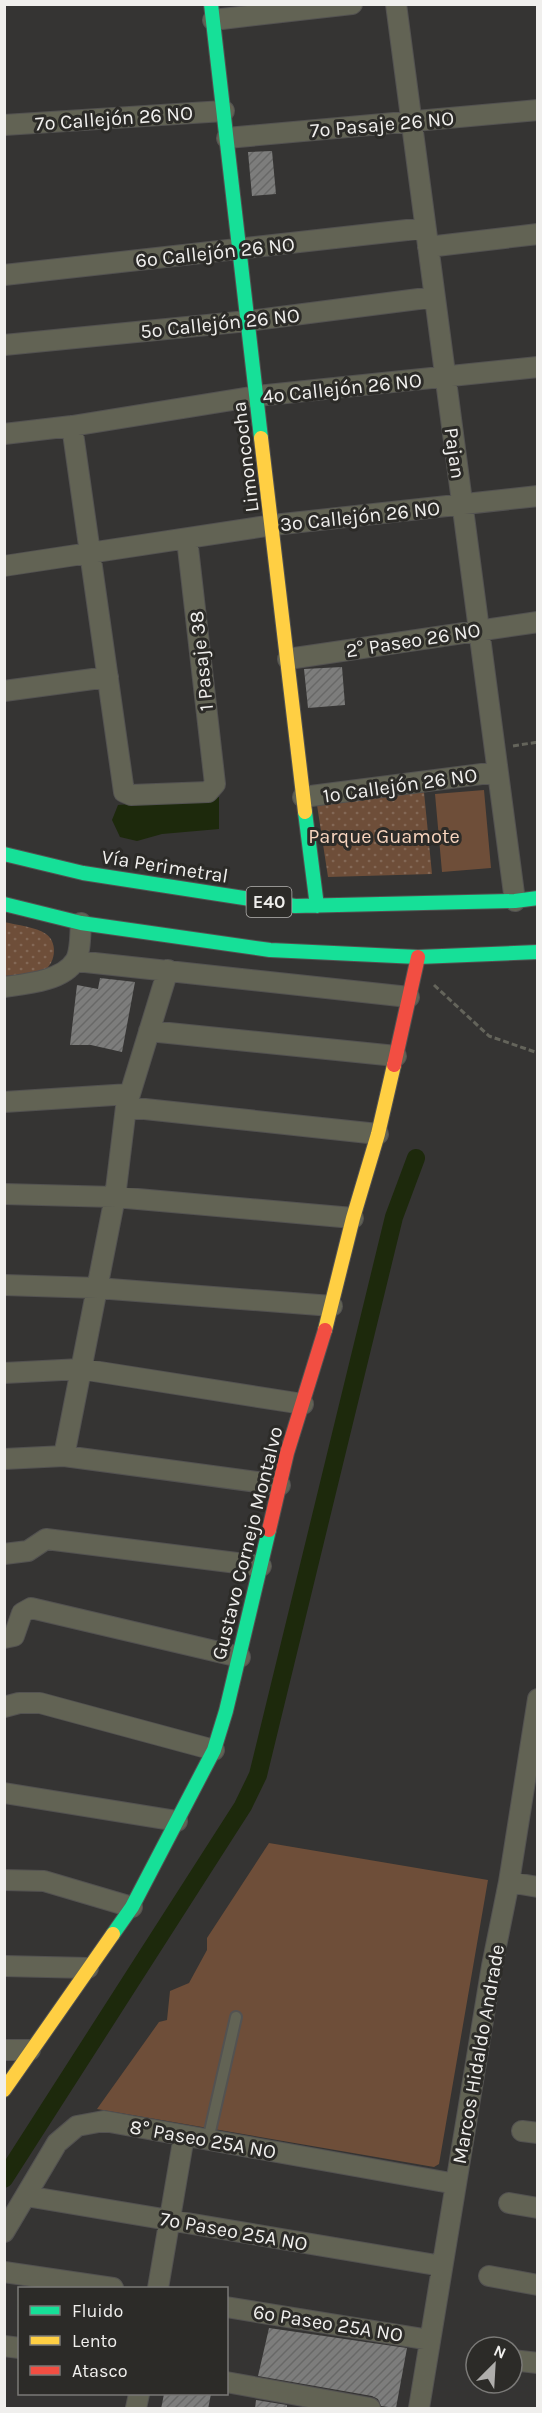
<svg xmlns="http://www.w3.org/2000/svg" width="542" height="2413" font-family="Karla,sans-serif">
	<defs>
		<pattern id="grass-dots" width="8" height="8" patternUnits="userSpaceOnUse" patternTransform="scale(1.5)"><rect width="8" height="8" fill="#6e4e39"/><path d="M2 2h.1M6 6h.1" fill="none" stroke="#836856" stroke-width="1.8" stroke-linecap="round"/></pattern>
		<pattern id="building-hatch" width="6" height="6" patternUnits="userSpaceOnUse" patternTransform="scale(1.5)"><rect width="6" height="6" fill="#7d7d7c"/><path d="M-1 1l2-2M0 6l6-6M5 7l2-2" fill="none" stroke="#686867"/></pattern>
	</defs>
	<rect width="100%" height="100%" fill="#353433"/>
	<!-- grass -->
	<path fill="url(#grass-dots)" d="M424,792L432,874L328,877L317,805Z
		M4,922C17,925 36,927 46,934C58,942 56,964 43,971C36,975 14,975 5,976Z"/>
	<!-- pitch -->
	<path fill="#6e4e39" d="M484,790L491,868L442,872L435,794Z
		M269,1843L488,1880L439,2164L434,2167L97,2109L159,2022L167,2020L170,1991L189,1983L207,1950V1938Z"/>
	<!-- water -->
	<path fill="#1d290c" d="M219,797V829L162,834L137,841L120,837L112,820L118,805Z"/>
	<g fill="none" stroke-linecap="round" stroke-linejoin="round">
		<!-- canal -->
		<path stroke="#1d290c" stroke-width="18" d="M4,2179L243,1806L258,1775L394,1217L416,1158"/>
	</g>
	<!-- building -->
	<path fill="url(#building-hatch)" d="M272,151L276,194L252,196L248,152Z
		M342,667L345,705L308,708L304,669Z
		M100,978L135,982L122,1052L91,1045H70L77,985L98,989Z
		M269,2328L407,2348L396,2408L381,2406L378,2399L372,2396L258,2376Z
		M164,2394H211L208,2409H161Z
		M256,2400L287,2405V2409H255Z"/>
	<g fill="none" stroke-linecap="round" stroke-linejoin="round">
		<!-- lane casing -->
		<g stroke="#535251" stroke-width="14">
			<path id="lane" d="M208,2140L236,2017"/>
		</g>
		<!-- street casing -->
		<g stroke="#535251" stroke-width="22">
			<path id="street" d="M396,4L515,901
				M213,20L352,4
				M4,125L224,111
				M227,138L538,110
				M428,247L538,234
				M4,275L425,228
				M4,345L248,321L434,297
				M72,426L124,792L131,795L208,792L215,784L187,539
				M4,434L72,426L257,396L538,367
				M4,566L273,525L538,496
				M288,659L538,622
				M4,691L108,677
				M303,797L497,772
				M76,961L409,997
				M4,987C25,984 63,981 75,961C81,952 80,933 81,923
				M149,1031L396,1056
				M4,1102L130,1094
				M126,1107L378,1134
				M4,1194L115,1197L353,1218
				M4,1285L97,1288L332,1306
				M4,1373L81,1369L303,1404
				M64,1456L115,1197L126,1107L168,970
				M4,1459L64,1456L280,1485
				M4,1554L28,1551L46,1539L261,1566
				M4,1638L14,1636L22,1613L31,1608L240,1657
				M4,1707L19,1703H40L214,1750
				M4,1793L177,1821
				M4,1880L44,1881L132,1907
				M509,1882L538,1887
				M4,1966L88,1968
				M4,2050H30
				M522,2131L538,2133
				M26,2196L442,2266
				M509,2203L538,2208
				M4,2232L57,2143L77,2126L104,2121L456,2184
				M4,2272L113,2288
				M489,2276L538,2285
				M158,2288L184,2136
				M226,2307L430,2340
				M4,2346L20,2348
				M512,2360L538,2363
				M226,2382L370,2408
				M136,2408L139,2394
				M419,2408L492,1966L509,1882L538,1699"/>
		</g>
		<!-- fast casing -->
		<g stroke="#535251" stroke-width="16">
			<path id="fast" d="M211,4L261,438
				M305,812L317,906
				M4,854L83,873L295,906L515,901L538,898
				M4,904L81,923L270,950L418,957L538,952
				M113,1934L132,1907L214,1750L226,1711L269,1530"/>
		</g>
		<!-- slow casing -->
		<g stroke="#535251" stroke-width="16">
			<path id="slow" d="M261,438L305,812
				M325,1330L353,1218L378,1134L394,1065
				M4,2090L113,1934"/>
		</g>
		<!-- jam casing -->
		<g stroke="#535251" stroke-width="16">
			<path id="jam" d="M394,1065L418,957
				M269,1530L287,1453L325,1330"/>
		</g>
		<!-- path -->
		<path stroke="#64645b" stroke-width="3" stroke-dasharray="6 3" stroke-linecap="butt" d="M513,746L538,742
			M434,985L489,1036L538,1053"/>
		<!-- lane -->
		<use href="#lane" stroke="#626354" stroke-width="10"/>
		<!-- street -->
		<use href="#street" stroke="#626354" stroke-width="20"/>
		<!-- fast -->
		<use href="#fast" stroke="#16e098" stroke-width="14"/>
		<!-- slow -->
		<use href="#slow" stroke="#ffcf43" stroke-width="14"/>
		<!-- jam -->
		<use href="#jam" stroke="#f24e42" stroke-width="14"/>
	</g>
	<g text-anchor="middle" stroke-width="6" stroke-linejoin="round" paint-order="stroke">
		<!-- shield labels -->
		<rect fill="#2c2b28" stroke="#b5b4b2" stroke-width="1.5" x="246.5" y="887" width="45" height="30" rx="4.5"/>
		<g font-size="18" font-weight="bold" fill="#f0efed">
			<text x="269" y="908">E40</text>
		</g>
		<!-- street labels -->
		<g font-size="20" fill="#f0efed" stroke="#2c2b28">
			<text transform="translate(114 118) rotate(-4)" y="7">7º Callejón 26 NO</text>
			<text transform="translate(382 124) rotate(-5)" y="7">7º Pasaje 26 NO</text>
			<text transform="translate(215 252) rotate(-6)" y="7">6º Callejón 26 NO</text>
			<text transform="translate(220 323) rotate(-6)" y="7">5º Callejón 26 NO</text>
			<text transform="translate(342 388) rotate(-6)" y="7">4º Callejón 26 NO</text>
			<text transform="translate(455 453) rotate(82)" y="7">Pajan</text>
			<text transform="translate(245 457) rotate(-97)" y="7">Limoncocha</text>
			<text transform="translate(360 516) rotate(-6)" y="7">3º Callejón 26 NO</text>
			<text transform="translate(413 640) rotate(-9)" y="7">2° Paseo 26 NO</text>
			<text transform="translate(201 661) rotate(-96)" y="7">1 Pasaje 38</text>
			<text transform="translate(400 785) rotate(-8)" y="7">1º Callejón 26 NO</text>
			<text transform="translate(165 866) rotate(9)" y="7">Vía Perimetral</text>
			<text transform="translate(247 1543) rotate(-76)" y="7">Gustavo Cornejo Montalvo</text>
			<text transform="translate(478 2054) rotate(-80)" y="7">Marcos Hidaldo Andrade</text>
			<text transform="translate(203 2139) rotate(10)" y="7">8° Paseo 25A NO</text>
			<text transform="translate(234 2231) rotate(10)" y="7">7º Paseo 25A NO</text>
			<text transform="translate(328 2323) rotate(9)" y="7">6º Paseo 25A NO</text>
		</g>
		<!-- park labels -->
		<g font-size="20" fill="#f8d5bf" stroke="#2c2b28">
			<text x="384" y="843">Parque Guamote</text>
		</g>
	</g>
	<!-- border -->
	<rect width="542" height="2413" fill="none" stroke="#f0efed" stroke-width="12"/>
	<!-- legend -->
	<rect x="18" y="2287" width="210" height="108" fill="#2c2b28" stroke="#7a7977" stroke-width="1.5"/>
	<rect x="30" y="2306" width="30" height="9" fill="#16e098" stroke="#7a7977" stroke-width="1.5"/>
	<text x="72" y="2317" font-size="18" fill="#f0efed">Fluido</text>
	<rect x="30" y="2336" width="30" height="9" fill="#ffcf43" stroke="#7a7977" stroke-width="1.5"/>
	<text x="72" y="2347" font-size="18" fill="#f0efed">Lento</text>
	<rect x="30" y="2366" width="30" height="9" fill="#f24e42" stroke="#7a7977" stroke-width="1.5"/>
	<text x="72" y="2377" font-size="18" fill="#f0efed">Atasco</text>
	<!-- north arrow -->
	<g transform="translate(494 2365) rotate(24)"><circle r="28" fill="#2c2b28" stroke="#7a7977" stroke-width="1.5"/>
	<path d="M0-4.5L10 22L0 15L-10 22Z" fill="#afaeac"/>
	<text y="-9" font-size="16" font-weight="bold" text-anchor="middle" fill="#f0efed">N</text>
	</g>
</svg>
